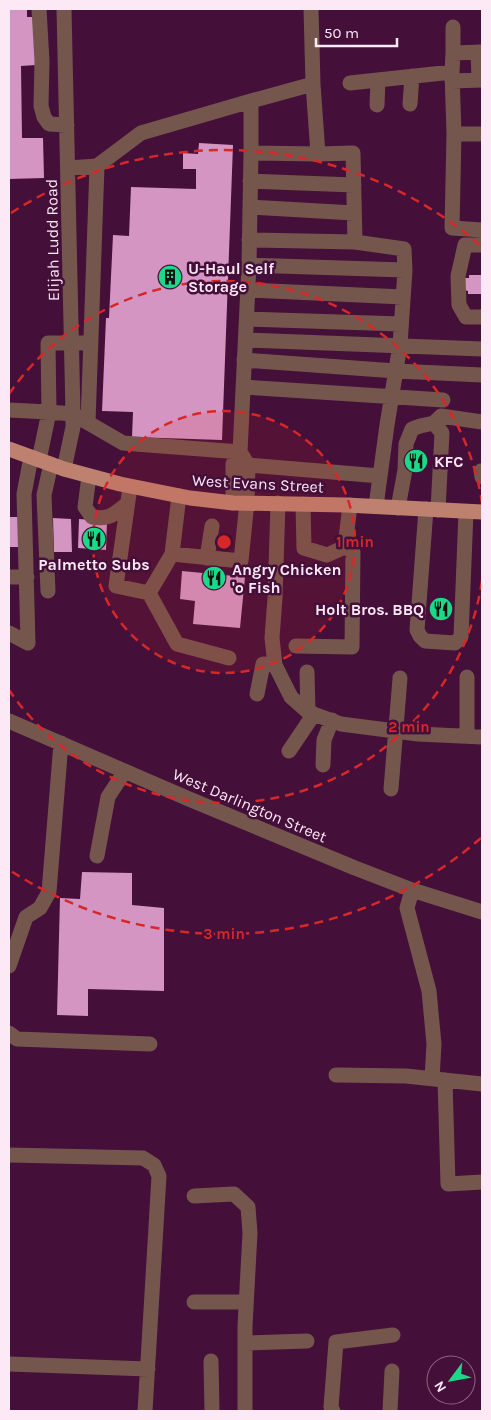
<svg xmlns="http://www.w3.org/2000/svg" width="491" height="1420" font-family="Karla,sans-serif">
	<rect width="100%" height="100%" fill="#440f39"/>
	<!-- building -->
	<path fill="#d495c2" d="M9,9H27V17H36V65L21,66L22,138H43L44,178L9,179Z
		M199,143L233,145L222,440L132,437L133,412L102,411L106,318H109L113,235L129,236L131,187L196,189V169H183V153L198,154Z
		M469,275H482V294H468V291L464,290V278H469Z
		M9,517H23L24,547H9Z
		M53,518L71,519L72,552H54Z
		M79,519L107,521L106,550L78,548Z
		M182,571L245,577L240,628L193,624L195,601L180,599Z
		M82,872L132,873V905L164,908V991L88,989V1016L57,1015L60,898L80,899Z"/>
	<g fill="none" stroke-linecap="round" stroke-linejoin="round">
		<!-- minor -->
		<path stroke="#74564d" stroke-width="15" d="M39,9L42,61L41,106L44,117L49,124L67,125
			M64,9L73,414V427L64,469
			M453,27V53L452,72L454,134
			M478,52L479,80
			M453,53L482,52
			M452,81L482,80
			M350,83L452,72
			M313,84L318,154L353,153L355,242L404,249L405,270L400,345L387,425L376,506
			M410,104L412,76
			M377,105L378,80
			M482,134H454L452,228L482,230
			M251,153L318,154
			M68,168L97,166
			M250,181L354,185
			M250,207L354,213
			M249,240L355,242
			M482,245H465L458,276L459,305L466,317H482
			M249,265L405,270
			M248,290L403,297
			M247,319L401,324
			M246,340L482,349
			M91,343H48L49,412L73,414L123,443L240,452L249,265L251,153V101L313,84L311,9
			M244,360L396,371L482,375
			M243,387L443,400
			M9,410L49,412L39,460
			M88,423L97,166L141,133L251,101
			M434,423L442,433L438,510
			M248,465L380,476
			M481,471L482,477
			M89,476L85,507L92,517C110,520 114,514 127,504
			M130,487L116,586L149,593L172,554L179,496
			M278,503L275,598L272,638L275,665L291,697L308,712L341,724L418,734L482,737
			M303,504L304,548L327,555L345,547L350,505
			M398,508L405,470L406,444L412,429L420,426L434,423L441,416L482,422
			M426,509L417,630L420,636L425,641L455,643L461,637L466,512
			M172,554L241,561L247,502L248,465L240,452L233,464V503
			M207,558L212,526
			M9,577H27
			M48,591L44,495L51,464
			M149,593L177,644L229,658
			M9,633L28,643L24,494L31,457
			M296,646L352,647L353,552L345,547
			M307,672L308,712
			M257,694L263,664L275,665
			M9,721L189,799L355,868L412,890L482,912
			M467,736V677
			M289,751L314,714
			M323,765L324,740L332,720
			M391,789L400,678
			M97,856L108,797L125,771
			M412,890L407,908L429,991L434,1044L432,1079
			M9,966L26,917L40,908L49,892L61,743
			M9,1033L17,1039L150,1044
			M336,1075L406,1076L482,1084
			M445,1080L448,1184L482,1182
			M9,1155L143,1158L154,1165L159,1176L145,1411
			M194,1196L234,1194L248,1207L250,1233L245,1326V1411
			M194,1302H246
			M245,1343L307,1341
			M211,1361L212,1411
			M9,1364L148,1369
			M333,1411L331,1407L336,1342L393,1335
			M390,1411L392,1371"/>
		<!-- major -->
		<path stroke="#bf816f" stroke-width="15" d="M9,449L64,469L120,484L190,498L233,503L346,505L482,512"/>
	</g>
	<!-- distance rings -->
	<circle cx="224" cy="542" r="131" fill="#d62828" fill-opacity=".12"/>
	<g fill="none" stroke="#d62828" stroke-width="2.5" stroke-dasharray="9 6">
		<circle cx="224" cy="542" r="131"/>
		<path d="M482 581A261 261 0 0 1 9 690M9 394A261 261 0 0 1 482 503"/>
		<path d="M481 838A392 392 0 0 1 11 871M11 213A392 392 0 0 1 481 246"/>
	</g>
	<!-- icons -->
	<defs>
		<g id="building-disc" transform="scale(1.25)"><circle r="9.5" fill="#1bd988" stroke="#440f39"/><path d="M-4-6H4V6H1V3H-1V6H-4ZM-2.5-4.3h1.7v1.8h-1.7ZM.8-4.3h1.7v1.8H.8ZM-2.5-1h1.7V.8h-1.7ZM.8-1h1.7V.8H.8Z" fill="#111"/></g>
		<g id="restaurant-disc" transform="scale(1.25)"><circle r="9.5" fill="#1bd988" stroke="#440f39"/><path d="M-5-6h1v4h1v-4h1v4h1v-4h1v5L-1.5 .5V6h-2V.5L-5-1ZM5-6V6H3V1.5H1.5Q1.5-4 5-6Z" fill="#111"/></g>
	</defs>
	<g fill-rule="evenodd">
		<use href="#building-disc" x="170" y="277"/>
		<use href="#restaurant-disc" x="416" y="461"/>
		<use href="#restaurant-disc" x="94" y="539"/>
		<use href="#restaurant-disc" x="214" y="578"/>
		<use href="#restaurant-disc" x="441" y="609"/>
	</g>
	<g text-anchor="middle" stroke-width="5" stroke-linejoin="round" paint-order="stroke">
		<!-- street labels -->
		<g font-size="16" fill="#fde8f6" stroke="#440f39">
			<text transform="translate(52 240) rotate(-91)" y="6">Elijah Ludd Road</text>
			<text transform="translate(258 483) rotate(3)" y="6">West Evans Street</text>
			<text transform="translate(250 805) rotate(23)" y="6">West Darlington Street</text>
		</g>
		<!-- poi labels -->
		<g font-size="16" font-weight="bold" fill="#fde8f6" stroke="#440f39" text-anchor="start">
			<text x="188" y="274">U-Haul Self<tspan x="188" dy="18">Storage</tspan></text>
			<text x="434" y="467">KFC</text>
			<text x="94" y="570" text-anchor="middle">Palmetto Subs</text>
			<text x="232" y="575">Angry Chicken<tspan x="232" dy="18">'o Fish</tspan></text>
			<text x="424" y="615" text-anchor="end">Holt Bros. BBQ</text>
		</g>
	</g>
	<circle cx="224" cy="542" r="8" fill="#d62828" stroke="#440f39" stroke-width="2.5"/>
	<g font-size="15" text-anchor="middle" font-weight="bold" fill="#d62828" stroke="#440f39" stroke-width="5" stroke-linejoin="round" paint-order="stroke">
		<text x="355" y="547">1 min</text>
		<text x="409" y="732">2 min</text>
		<text x="224" y="939">3 min</text>
	</g>
	<!-- border -->
	<rect width="491" height="1420" fill="none" stroke="#fde8f6" stroke-width="20"/>
	<!-- north arrow -->
	<g transform="translate(451 1380) rotate(238)"><circle r="24" fill="#440f39" stroke="#8e6685"/>
	<path d="M0-4L9 19L0 12L-9 19Z" fill="#1bd988"/>
	<text y="-8" font-size="14" font-weight="bold" text-anchor="middle" fill="#fde8f6">N</text>
	</g>
	<!-- scale -->
	<path d="M316 38v8h81v-8" fill="none" stroke="#fde8f6" stroke-width="2.5"/>
	<text x="324" y="38" font-size="15" fill="#fde8f6" stroke="#440f39" stroke-width="4" paint-order="stroke">50 m</text>
</svg>
